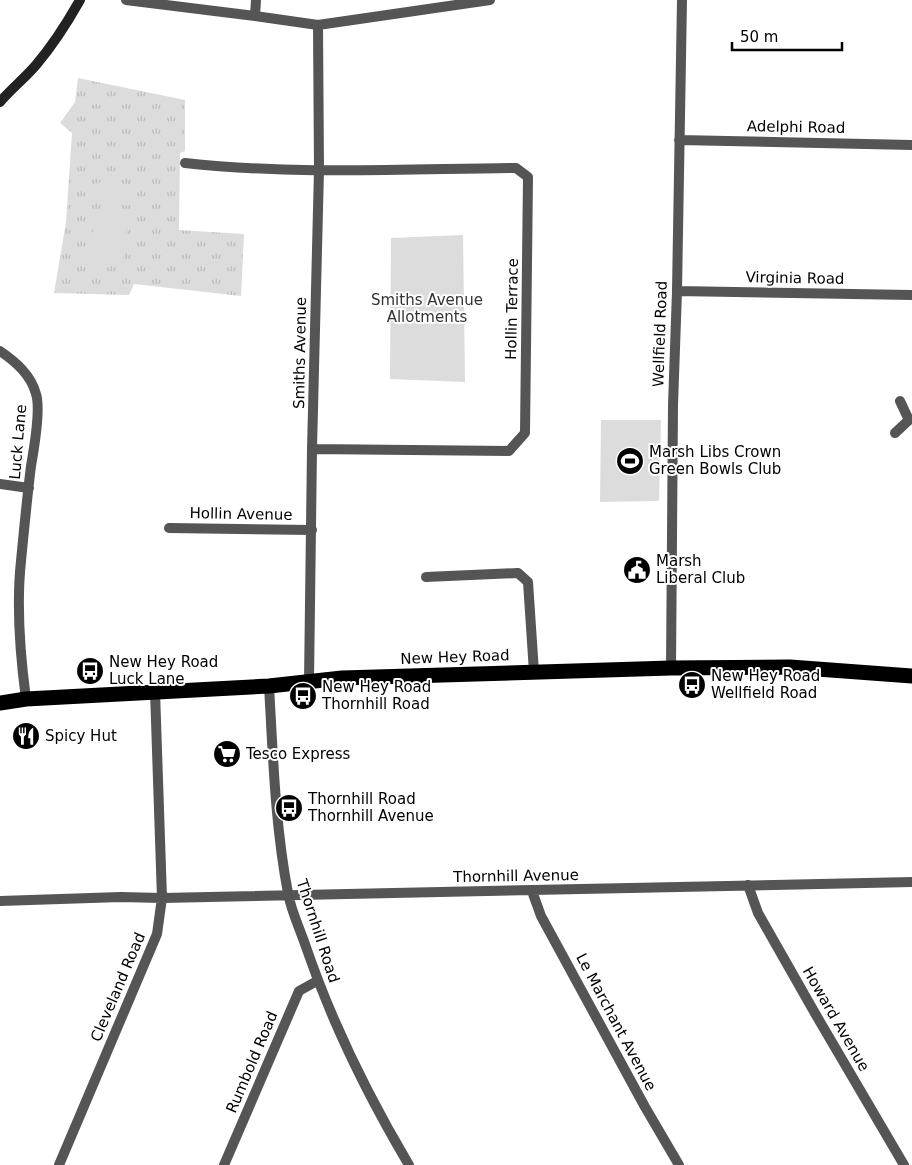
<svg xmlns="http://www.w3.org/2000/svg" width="912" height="1165" font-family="'DejaVu Sans',sans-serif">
	<defs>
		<pattern id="grass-tufts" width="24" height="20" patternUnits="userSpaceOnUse" patternTransform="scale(1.25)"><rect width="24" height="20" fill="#dcdcdc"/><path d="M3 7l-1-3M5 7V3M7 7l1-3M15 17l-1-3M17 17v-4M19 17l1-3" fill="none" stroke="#bbb"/></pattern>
	</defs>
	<rect width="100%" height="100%" fill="#fff"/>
	<!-- grass -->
	<path fill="url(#grass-tufts)" d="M78,78L185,100V151L180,153L179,230L244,234L241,296L134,284L129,295L54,293L66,222L72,133L60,123L75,102Z"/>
	<!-- green -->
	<path fill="#dcdcdc" d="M100,182L131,185L129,206L99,202L94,184Z
		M95,214L128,218L123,263L90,259Z
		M463,235L465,382L390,379L391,238Z
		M601,420H661L659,501L600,502Z"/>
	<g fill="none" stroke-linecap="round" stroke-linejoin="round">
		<!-- street -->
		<path stroke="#555" stroke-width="10" d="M126,0L255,16L318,25L490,0
			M255,16L256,0
			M679,140L912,145
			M185,163C294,175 406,169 516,168L528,177L525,433L509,451L312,449
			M677,291L912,295
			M0,351C16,362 31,375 36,394C41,409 34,449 31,466C27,498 24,530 21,561C16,607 20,654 26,699
			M895,433L909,420L900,401
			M0,484L29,488
			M169,528L312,530
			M426,577L518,573L528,582L534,672
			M671,668L673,405L677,291L682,0
			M309,681L312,449L319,170L318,25
			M269,686C273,755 275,825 288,893C291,911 300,929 306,947C332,1023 368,1096 409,1165
			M748,885L758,913L816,1015L904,1165
			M532,891L541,916L645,1107L679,1165
			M0,901L121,897L162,898L912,882
			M59,1165L157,934L162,898L155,691
			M224,1165L299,991L317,981"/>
		<!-- secondary -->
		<path stroke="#222" stroke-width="10" d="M0,102C11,89 25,78 36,65C53,45 67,23 80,0"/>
		<!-- highway -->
		<path stroke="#000" stroke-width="15" d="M0,703L26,699L269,686L342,678L671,668L790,667L912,676"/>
	</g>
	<!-- icons -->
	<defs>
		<g id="stadium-disc" transform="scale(1.4375)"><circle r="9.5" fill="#000" stroke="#fff"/><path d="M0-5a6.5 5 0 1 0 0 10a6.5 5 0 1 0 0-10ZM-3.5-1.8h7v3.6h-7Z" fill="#fff"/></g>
		<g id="civic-disc" transform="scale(1.4375)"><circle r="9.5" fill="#000" stroke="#fff"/><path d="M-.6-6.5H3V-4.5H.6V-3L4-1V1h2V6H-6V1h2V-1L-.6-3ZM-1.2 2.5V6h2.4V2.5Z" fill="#fff"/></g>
		<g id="bus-disc" transform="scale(1.4375)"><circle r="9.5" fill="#000" stroke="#fff"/><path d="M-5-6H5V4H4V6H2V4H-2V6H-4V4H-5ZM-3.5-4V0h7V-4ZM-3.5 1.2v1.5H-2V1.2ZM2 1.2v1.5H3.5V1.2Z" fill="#fff"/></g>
		<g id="restaurant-disc" transform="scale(1.4375)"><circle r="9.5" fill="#000" stroke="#fff"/><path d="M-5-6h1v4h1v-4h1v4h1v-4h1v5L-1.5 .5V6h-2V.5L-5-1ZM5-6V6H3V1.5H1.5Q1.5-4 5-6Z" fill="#fff"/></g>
		<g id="supermarket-disc" transform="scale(1.4375)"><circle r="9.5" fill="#000" stroke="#fff"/><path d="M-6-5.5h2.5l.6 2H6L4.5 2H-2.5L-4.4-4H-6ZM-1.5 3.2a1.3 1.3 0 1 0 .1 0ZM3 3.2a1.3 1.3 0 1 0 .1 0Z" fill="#fff"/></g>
	</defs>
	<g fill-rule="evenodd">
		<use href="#stadium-disc" x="630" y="461"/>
		<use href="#civic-disc" x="637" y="570"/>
		<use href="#bus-disc" x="90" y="671"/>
		<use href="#bus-disc" x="692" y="685"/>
		<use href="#bus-disc" x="303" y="696"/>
		<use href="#restaurant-disc" x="26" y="736"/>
		<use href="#supermarket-disc" x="227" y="754"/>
		<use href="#bus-disc" x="289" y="808"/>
	</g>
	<g text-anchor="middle" stroke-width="4" stroke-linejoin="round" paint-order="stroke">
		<!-- street labels -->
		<g font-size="15" fill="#000" stroke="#fff">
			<text transform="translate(796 127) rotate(1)" y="5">Adelphi Road</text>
			<text transform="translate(795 278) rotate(1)" y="5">Virginia Road</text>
			<text transform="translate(512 309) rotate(-89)" y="5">Hollin Terrace</text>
			<text transform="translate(660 334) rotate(-88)" y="5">Wellfield Road</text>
			<text transform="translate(300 353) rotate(-89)" y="5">Smiths Avenue</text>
			<text transform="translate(18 442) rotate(-85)" y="5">Luck Lane</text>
			<text transform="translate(241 514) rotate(1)" y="5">Hollin Avenue</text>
			<text transform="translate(455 657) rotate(-2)" y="5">New Hey Road</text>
			<text transform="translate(516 876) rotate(-1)" y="5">Thornhill Avenue</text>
			<text transform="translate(318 931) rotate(72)" y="5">Thornhill Road</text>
			<text transform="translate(118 987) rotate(-67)" y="5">Cleveland Road</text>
			<text transform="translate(836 1019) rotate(60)" y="5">Howard Avenue</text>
			<text transform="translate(616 1022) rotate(62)" y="5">Le Marchant Avenue</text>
			<text transform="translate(252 1062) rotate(-67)" y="5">Rumbold Road</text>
		</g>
		<!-- park labels -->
		<g font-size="15" fill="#333" stroke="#fff">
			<text x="427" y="305">Smiths Avenue<tspan x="427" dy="17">Allotments</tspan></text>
		</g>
		<!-- poi labels -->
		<g font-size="15" fill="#000" stroke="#fff" text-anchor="start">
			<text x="649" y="457">Marsh Libs Crown<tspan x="649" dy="17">Green Bowls Club</tspan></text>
			<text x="656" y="566">Marsh<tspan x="656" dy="17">Liberal Club</tspan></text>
			<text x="109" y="667">New Hey Road<tspan x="109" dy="17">Luck Lane</tspan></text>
			<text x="711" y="681">New Hey Road<tspan x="711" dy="17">Wellfield Road</tspan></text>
			<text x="322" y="692">New Hey Road<tspan x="322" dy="17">Thornhill Road</tspan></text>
			<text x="45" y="741">Spicy Hut</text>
			<text x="246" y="759">Tesco Express</text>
			<text x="308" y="804">Thornhill Road<tspan x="308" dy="17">Thornhill Avenue</tspan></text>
		</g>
	</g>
	<!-- scale -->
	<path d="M732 42v8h110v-8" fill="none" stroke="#000000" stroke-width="2.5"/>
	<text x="740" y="42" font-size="15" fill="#000000" stroke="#ffffff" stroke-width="4" paint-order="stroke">50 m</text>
</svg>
